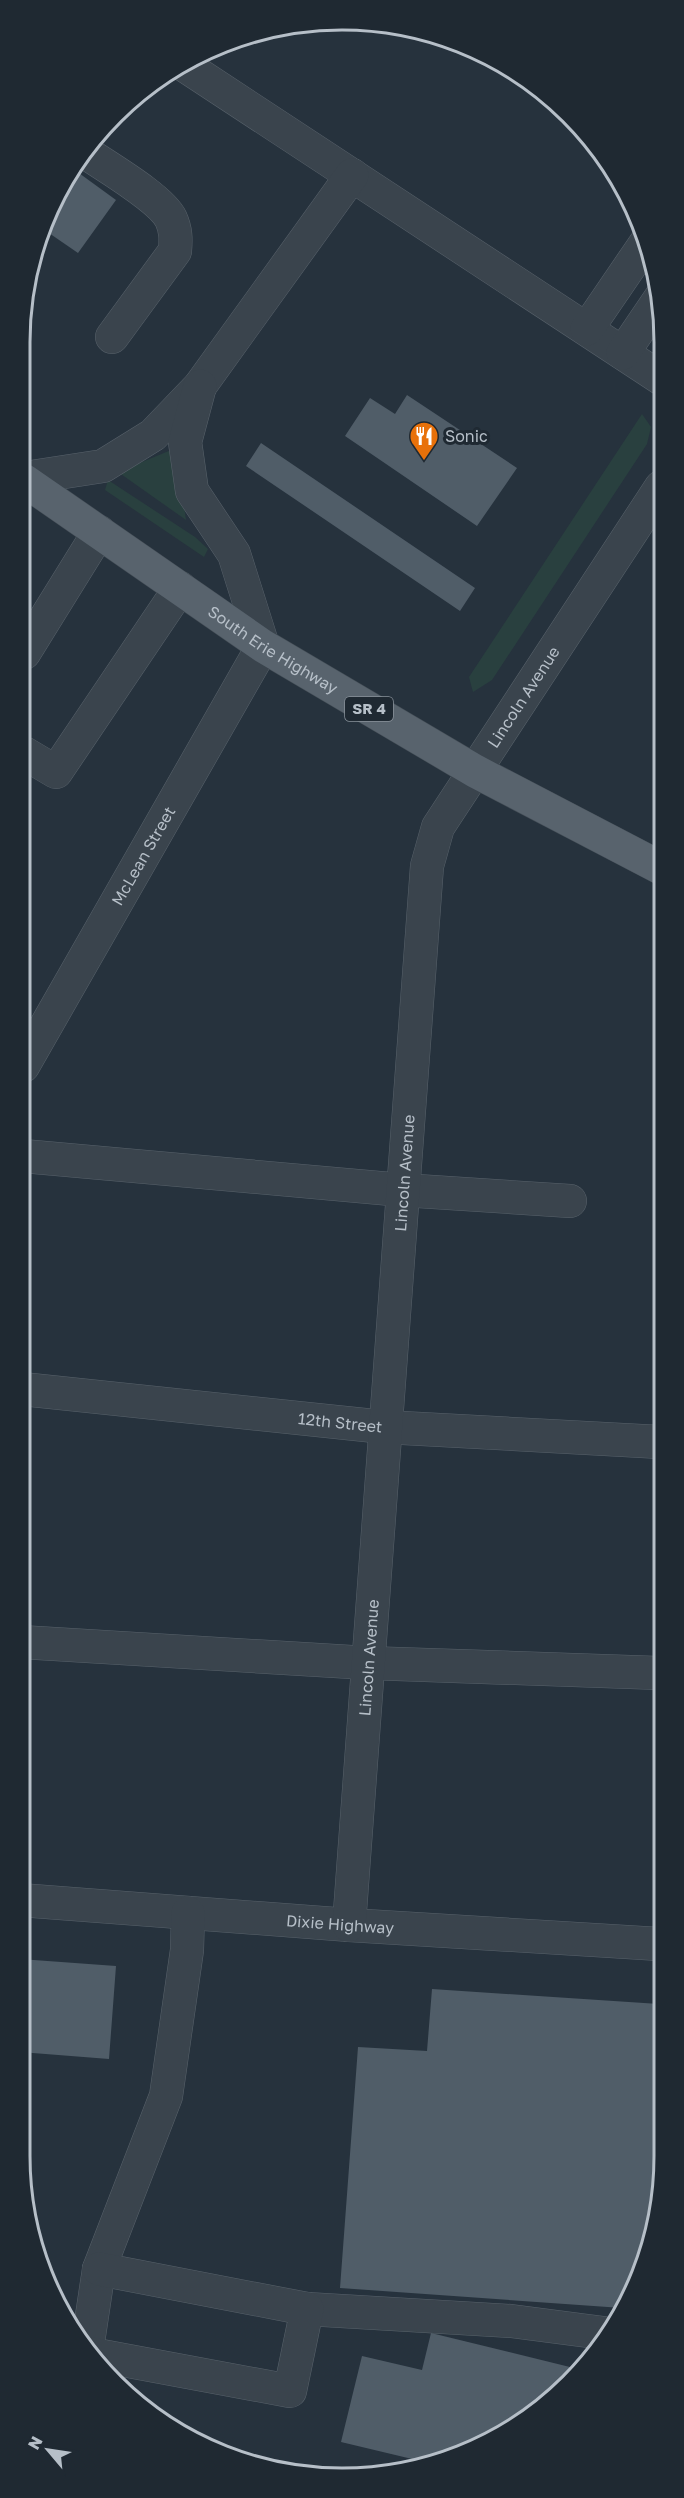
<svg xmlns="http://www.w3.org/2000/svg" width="684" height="2498" font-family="'Golos Text',sans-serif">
	<rect width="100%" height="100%" fill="#26323d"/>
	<!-- green -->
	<path fill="#29403f" d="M642,414L651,427L647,444L492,680L473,692L469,677Z
		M176,448L186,520L118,472Z
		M108,480L195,537L208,549L204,557L105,490Z"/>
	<!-- building -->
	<path fill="#505d68" d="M72,168L116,200L78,253L46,231Z
		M407,395L517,468L477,526L345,436L370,398L395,414Z
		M261,443L475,588L460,611L246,466Z
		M20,1959L116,1966L109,2059L20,2052Z
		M432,1989L659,2004L658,2219L622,2308L340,2288L358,2047L427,2051Z
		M431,2333L578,2369L538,2412L433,2464L341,2442L362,2356L422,2370Z"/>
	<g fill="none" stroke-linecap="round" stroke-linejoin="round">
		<!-- minor casing -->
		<g stroke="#58626b" stroke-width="34">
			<g id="minor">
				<path d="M184,65L662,379"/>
				<path d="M85,152C105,166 161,198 171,219C176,230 176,239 175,251L112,337"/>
				<path d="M587,329L645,244"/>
				<path d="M623,353L661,297"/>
				<path d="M25,478L103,466L153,435L200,386L352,175"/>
				<path d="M24,653L99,532"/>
				<path d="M24,753L56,772L180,588"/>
				<path id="s1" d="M23,1066L263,646L234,554L192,491L185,442L200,386"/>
				<path d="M23,1156L402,1190L570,1201"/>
				<path id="s2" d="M22,1389L384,1427L660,1442"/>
				<path d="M21,1642L368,1663L659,1673"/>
				<path id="s3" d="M20,1900L349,1925L659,1944"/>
				<path id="s4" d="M349,1925L427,866L438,827L661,487"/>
				<path d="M307,2309L511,2321L611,2334"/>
				<path d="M87,2349L99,2269L166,2096L187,1950L188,1913"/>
				<path d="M91,2354L290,2391L307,2309L99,2269"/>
			</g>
		</g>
		<!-- major casing -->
		<g stroke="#434d56" stroke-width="34">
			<g id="major">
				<path id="s5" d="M25,481L263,646L475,771L661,868"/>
			</g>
		</g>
		<!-- minor -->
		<use href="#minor" stroke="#3a444d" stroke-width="33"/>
		<!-- major -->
		<use href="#major" stroke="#58636d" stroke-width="33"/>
	</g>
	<!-- icons -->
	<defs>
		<g id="restaurant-pin" transform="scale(1.5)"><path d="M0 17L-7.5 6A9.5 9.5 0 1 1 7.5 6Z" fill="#e8710a" stroke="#1f2932"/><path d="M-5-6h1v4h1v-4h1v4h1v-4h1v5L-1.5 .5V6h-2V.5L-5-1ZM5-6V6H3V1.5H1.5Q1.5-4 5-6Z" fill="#fff"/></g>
	</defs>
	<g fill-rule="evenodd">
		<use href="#restaurant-pin" x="424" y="436"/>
	</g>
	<g text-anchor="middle" stroke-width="6" stroke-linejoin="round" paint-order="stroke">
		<!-- shield labels -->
		<rect fill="#1f2932" stroke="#89929b" stroke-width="1.5" x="345" y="697" width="48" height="24" rx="4.5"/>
		<g font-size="15" font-weight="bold" fill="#b6bfc8">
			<text x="369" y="714">SR 4</text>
		</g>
		<!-- poi labels -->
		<g font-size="16" fill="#b6bfc8" stroke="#1f2932" text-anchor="start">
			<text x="445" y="442">Sonic</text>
		</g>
		<!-- street labels -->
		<g font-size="16" fill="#b6bfc8" stroke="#1f2932">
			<text dy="6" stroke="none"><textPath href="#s5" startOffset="300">South Erie Highway</textPath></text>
			<text dy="6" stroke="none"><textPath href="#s4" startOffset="1258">Lincoln Avenue</textPath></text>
			<text dy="6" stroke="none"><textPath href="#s1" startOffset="242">McLean Street</textPath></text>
			<text dy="6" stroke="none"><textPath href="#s4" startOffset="754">Lincoln Avenue</textPath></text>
			<text dy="6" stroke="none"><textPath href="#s2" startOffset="320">12th Street</textPath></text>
			<text dy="6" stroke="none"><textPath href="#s4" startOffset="268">Lincoln Avenue</textPath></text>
			<text dy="6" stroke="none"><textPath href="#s3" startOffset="321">Dixie Highway</textPath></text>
		</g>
	</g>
	<!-- crop -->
	<path d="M0 0H684V2498H0ZM342 30H342A312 312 0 0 1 654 342V2156A312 312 0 0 1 342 2468H342A312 312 0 0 1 30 2156V342A312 312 0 0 1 342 30Z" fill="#1f2932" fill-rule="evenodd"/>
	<path fill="none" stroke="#b6bfc8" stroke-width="3" d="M342 30H342A312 312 0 0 1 654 342V2156A312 312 0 0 1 342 2468H342A312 312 0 0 1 30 2156V342A312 312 0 0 1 342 30Z"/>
	<!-- north arrow -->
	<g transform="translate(48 2450) rotate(299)" stroke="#1f2932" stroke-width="4.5" paint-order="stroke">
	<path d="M0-4.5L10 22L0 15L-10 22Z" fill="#b6bfc8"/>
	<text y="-9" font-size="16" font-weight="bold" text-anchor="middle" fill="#b6bfc8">N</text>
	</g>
</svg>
